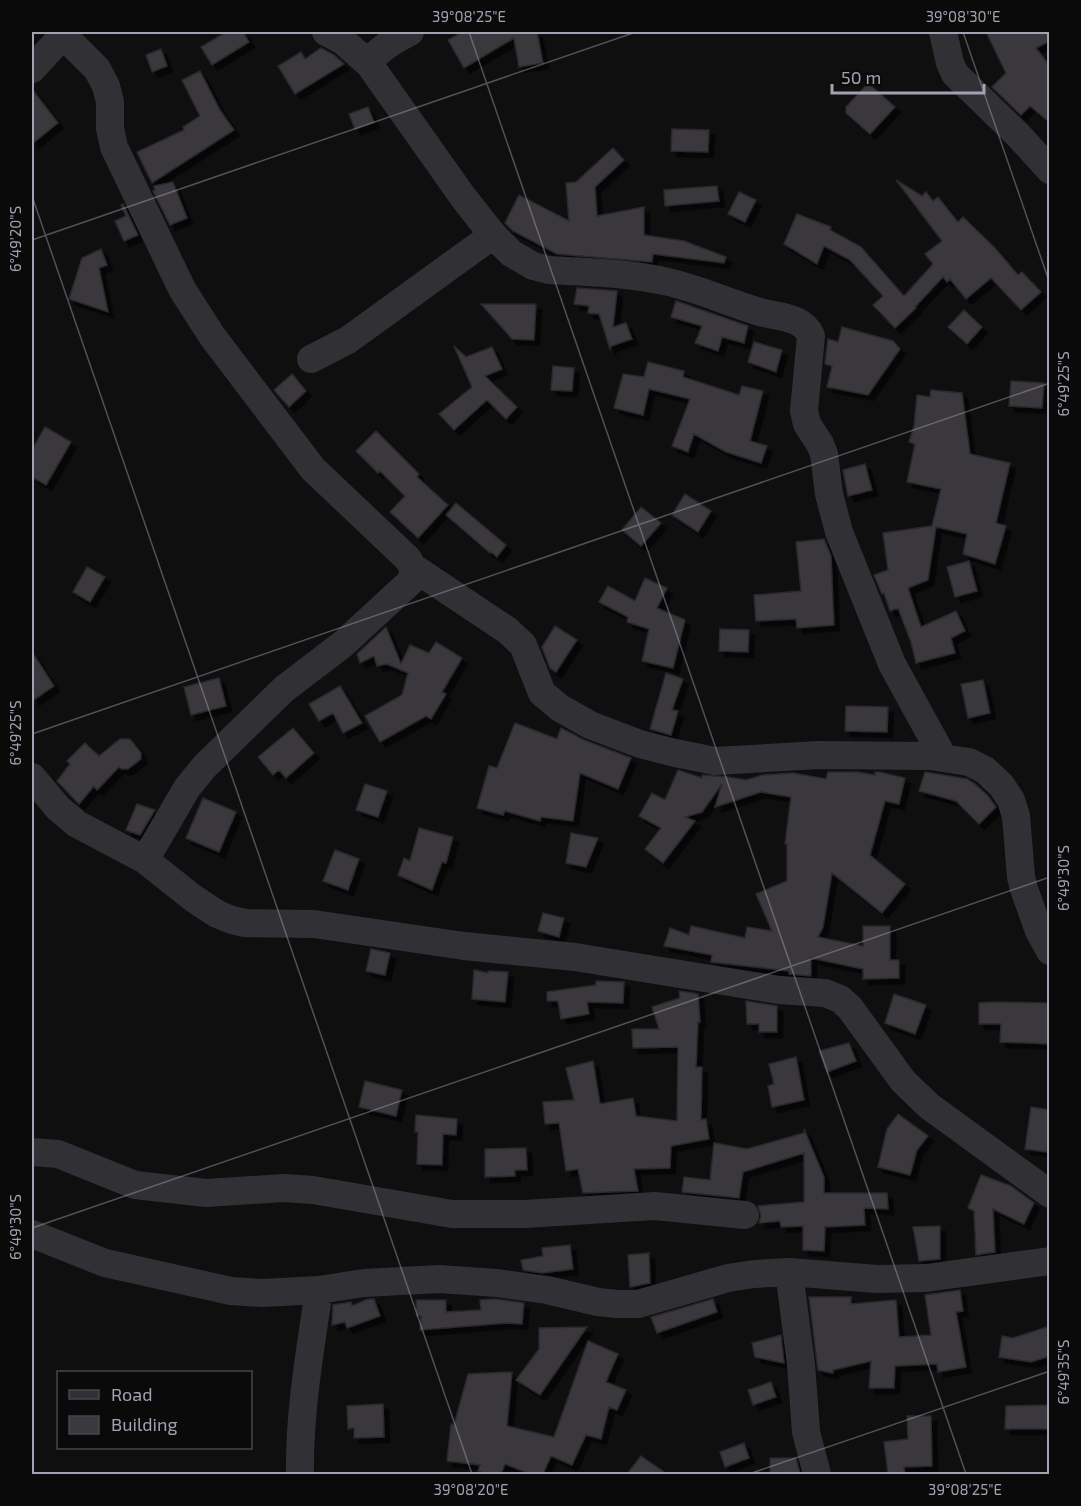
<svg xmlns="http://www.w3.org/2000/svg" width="1081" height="1506" font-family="'Exo 2',sans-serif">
	<defs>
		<filter id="shadow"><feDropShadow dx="5.5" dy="5.5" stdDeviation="0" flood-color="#0009"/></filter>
	</defs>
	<rect width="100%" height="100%" fill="#0f0f10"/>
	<!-- building -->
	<path fill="#3a393d" stroke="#2a292c" stroke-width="1.5" filter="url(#shadow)" d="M226,32H243L249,42L212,65L201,47Z
		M462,32H537L543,63L519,67L514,38L464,68L448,40Z
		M986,32H1050V41L1036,48L1050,66V123L1030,106L1021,115L992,87L1006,73Z
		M321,48L334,55L344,64L295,94L278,66L301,52L305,59Z
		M161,49L167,66L152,72L146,55Z
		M200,71L220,110L234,130L152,183L137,152L184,130L183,127L200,116L182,80Z
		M868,83L895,107L870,134L846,113V107Z
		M32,89L58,123L32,144Z
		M368,107L374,122L355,129L349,114Z
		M672,129L709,130L708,152L671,151Z
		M613,148L624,160L595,187L597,216L644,207V235L684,241L726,257L724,263L653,254L652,262L557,254L513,231L505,223L519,195L569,221L566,183L576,182Z
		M896,180L922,196L926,192L933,201L938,197L958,222L963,217L995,248L1018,275L1022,272L1041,292L1021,310L991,278L966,299L950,279L947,282L943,277L915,307L916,308L895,328L873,305L883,296L850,260L824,246L817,264L784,244L797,214L831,227L830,230L861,247L904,296L933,264L925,254L942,241Z
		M173,182L187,218L170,225L153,191L155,190L154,186Z
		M717,186L719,201L665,206L664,190Z
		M739,192L756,200L745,222L728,214Z
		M123,204L138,235L124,241L115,221L126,216L121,205Z
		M101,249L107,265L99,268L108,312L69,299L82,258Z
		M577,288L617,291L613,327L626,323L632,339L611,346L610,349L599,314L588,313L589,306L574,304Z
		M676,301L748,326L744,343L722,337L718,351L695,343L702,326L671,317Z
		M481,304H536L534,340L512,339Z
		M964,310L982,327L967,344L948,327Z
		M842,327L893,341L900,349L868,395L827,387L832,366L825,364L828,339L838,342Z
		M754,342L782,350L776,372L748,362Z
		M454,346L466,357L492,347L502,369L485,376L517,407L506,419L487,400L454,430L439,414L472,387Z
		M648,362L684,371L683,377L739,395L742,386L763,391L750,441L767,446L761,463L726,452L694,434L688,452L672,446L690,399L649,389L643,415L614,408L623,374L644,377Z
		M553,366L574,368L572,391L551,390Z
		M292,374L306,391L289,407L274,390Z
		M1011,381L1044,383L1042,408L1009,406Z
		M931,390L962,393L970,454L1010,463L996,523L1006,526L995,564L963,554L967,534L936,527L928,580L908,588L921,627L956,611L965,631L951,638L955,653L916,663L911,642L898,608L890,611L884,593L882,594L874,575L888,570L883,533L932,526L941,489L907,482L915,444L909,442L914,426L917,395L930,397Z
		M45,427L71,442L46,485L32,477V450Z
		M376,431L419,474L417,477L448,505L418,538L390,512L405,496L380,471L378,473L356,451Z
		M865,464L872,490L848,496L843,470Z
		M685,494L711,511L698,532L672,515Z
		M456,503L506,545L497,557L491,552L490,553L446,515Z
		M641,507L661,523L641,546L622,530Z
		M824,539L831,556L834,625L797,628L796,619L756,621L754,595L801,591L796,542Z
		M969,561L977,591L955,597L947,567Z
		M87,567L105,577L90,602L73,592Z
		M645,578L667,588L657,608L685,620L673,668L642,661L649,629L627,622L628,617L599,602L608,586L635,601Z
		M555,626L577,640L556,672L550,668L542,647Z
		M386,627L401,664L410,645L429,653L436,642L462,658L442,692L446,694L431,719L426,716L380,742L365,716L402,695L408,673L387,664L377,666L374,656L360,663L357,654Z
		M720,629L749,630L748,652L719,651Z
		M32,652L54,686L32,701Z
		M666,673L683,679L672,710L678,711L671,735L650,729Z
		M219,678L226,706L191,715L184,687Z
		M983,680L990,713L968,718L961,684Z
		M340,686L362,723L343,733L333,713L319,721L309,704Z
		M846,706L888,707L887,732L845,731Z
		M515,723L557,739L561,728L584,740L631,758L618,789L580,773L573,821L541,817L540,821L505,811L503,815L477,808L489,766L497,768Z
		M293,728L314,753L286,778L279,770L273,775L258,757Z
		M120,739H130L141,753V759L128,769H122L119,767L97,790L94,786L79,804L57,781L70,764L67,761L85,743L99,756Z
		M678,770L702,778V775L728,777L746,780L763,775L793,773L826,779L828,772H857L875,775V772H879L905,778L899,804L885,801L870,855L905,884L882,913L832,873L823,927L818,937L863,946V926H890V960H899V978L863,979V969L811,958V976L789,974V971L711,962L712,955L664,946L670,928L689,935L691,926L745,938L747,927L772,931L756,894L787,881V844H785L791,797L761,792L715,807L722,784L702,812L685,817L695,821L663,863L645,849L661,828L639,816L652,793L665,800Z
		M925,772L967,779L975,784L988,796L996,807L979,824L956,801L919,791Z
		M365,784L387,791L378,817L356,810Z
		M203,798L236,812L219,852L186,838Z
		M137,804L155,810L140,835L126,830Z
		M419,828L453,837L446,863L442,862L432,890L398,875L404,858L410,861Z
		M571,833L598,838L586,867L566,863Z
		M335,850L359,859L348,890L323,881Z
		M543,913L564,918L559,937L538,931Z
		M371,949L390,953L385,975L366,971Z
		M474,970L488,973V971L508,972L505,1002L472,999Z
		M596,981L624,982L623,1003L587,1002L589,1014L561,1019L558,1001H547V992L596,985Z
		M679,991L698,994L700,1022H698L696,1067H702L701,1120L706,1119L709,1139L671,1146L670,1168L634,1169L638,1191L583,1193L578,1169L566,1171L559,1123L545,1124L543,1102L574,1100L566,1068L593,1061L600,1104L633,1098L636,1116L677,1121L678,1047L633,1048L632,1029H659L652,1007L680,998Z
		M894,994L926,1005L915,1034L885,1023Z
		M746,1001L777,1006V1032H759V1024H747Z
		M996,1002L1050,1003V1044L1000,1042L1001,1024H979V1003Z
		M849,1043L856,1061L827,1072L819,1051Z
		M796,1057L804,1100L772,1107L768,1086L774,1084L769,1064Z
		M365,1081L402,1090L396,1116L359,1107Z
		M1031,1107L1050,1110V1135L1047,1152L1025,1149Z
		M898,1114L928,1136L917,1150L910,1175L878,1167L887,1129Z
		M416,1115L457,1119L456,1135L443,1134L442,1165L417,1164L418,1132H415Z
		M804,1129L824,1177V1193H887L888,1209L864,1208L865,1225L825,1227L824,1251L803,1250V1226L781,1227L780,1221L759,1223L761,1216L758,1206L804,1202V1153L743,1172L739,1198L682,1192L684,1177L710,1180L714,1143L747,1149L804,1133Z
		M526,1148L527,1170H515V1176L485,1177V1149Z
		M981,1175L1011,1186L1034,1203L1024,1224L993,1209L995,1252L976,1255L974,1211L968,1208Z
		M940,1226V1259L919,1261L913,1227Z
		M570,1245L573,1269L542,1273L523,1270L521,1260L543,1256L542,1248Z
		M649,1253L650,1283L630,1287L628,1255Z
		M960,1290L963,1311L956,1312L966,1367L938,1372L937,1364L895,1366L894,1388H869L871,1361L833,1370V1373L818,1370L809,1297H851V1304L896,1300L899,1337L931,1335L925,1295Z
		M368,1299H374L380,1316L347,1328L345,1322L332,1325L333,1305L351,1302L352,1306Z
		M495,1299L524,1303L522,1324L507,1323L420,1330L421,1316H417L416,1300H446V1312L481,1310L480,1300Z
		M713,1299L717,1312L657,1333L651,1317Z
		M1050,1326V1356L1031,1362L999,1357L1002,1336L1013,1338Z
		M587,1327L540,1395L516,1380L539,1349V1328Z
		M781,1335L784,1363L755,1357L752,1343Z
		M588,1341L618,1354L606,1382L626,1390L617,1410L609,1407L601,1439L586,1435L572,1465L551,1456L543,1474H530L505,1464L501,1474H488L478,1471L480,1465L447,1461L451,1424L454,1425L468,1374L512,1372L507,1426L554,1437Z
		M771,1382L776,1397L753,1405L748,1390Z
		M383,1404L384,1437L354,1438V1428L348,1429L347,1406Z
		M1050,1405V1429H1005L1006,1406Z
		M907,1416H931L932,1466L904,1467L905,1474H888L884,1442L908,1439Z
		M744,1443L749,1458L725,1467L720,1452Z
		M641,1456L667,1474H627Z
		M770,1458H796L800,1474H770Z"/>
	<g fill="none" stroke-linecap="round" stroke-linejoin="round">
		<!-- minor -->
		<path stroke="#313035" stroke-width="28" d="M326,32L343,41L369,64L463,197L493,235L511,253L533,266L549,270C588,272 630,273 668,282C700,289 729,303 760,312C777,317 803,316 811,336L804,411L807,424L820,444L824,454L829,494L839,532L892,664L943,757
			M943,32L950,63L955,74L1018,135L1050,170
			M63,35L97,69L106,86L110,102V128L114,147L182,289L212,336L313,469L408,559C414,569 415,573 409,583L343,644L284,689L205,766L187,788L145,860
			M368,63C380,48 393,41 410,32
			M32,69L66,32
			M311,359L348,340L493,235
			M414,568L507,630L523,645L542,693L560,708L590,725L640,744L675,753L715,761L819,755L930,756L969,762L985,770L1001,785L1011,800L1016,816L1021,877L1024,889L1039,931L1050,951
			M32,777L58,808L77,824L145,860L193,898L217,914L232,920L245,923L314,924L464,946L575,957L779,990L825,993L840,999L850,1008L903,1081L929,1106L1050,1194
			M32,1152L58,1154L135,1185L206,1193L284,1188L313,1190L452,1214H524L655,1206L745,1215
			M32,1234L105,1263L231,1291L262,1293L319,1290L364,1283L439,1279L497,1283L547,1290L598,1302L617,1304H638L728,1278L754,1274L789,1272L877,1279L926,1278L1050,1261
			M789,1272L801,1364L806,1432L817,1474
			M300,1474C299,1413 310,1351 319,1290"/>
	</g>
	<!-- ticks -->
	<path fill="none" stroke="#a1a3b0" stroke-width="1.5" stroke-opacity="0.45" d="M469,32L966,1474M963,32L1050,284M32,196L472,1474M32,240L636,32M32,734L1050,383M32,1228L1050,877M749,1474L1050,1371"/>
	<!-- border -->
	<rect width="1081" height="1506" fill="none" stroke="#0a0a0b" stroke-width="66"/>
	<!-- legend -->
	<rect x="57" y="1371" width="195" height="78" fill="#0a0a0b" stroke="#46474d" stroke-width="1.5"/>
	<rect x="69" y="1390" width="30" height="9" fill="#313035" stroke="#46474d" stroke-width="1.5"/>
	<text x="111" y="1401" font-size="18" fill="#a1a3b0">Road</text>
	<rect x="69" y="1416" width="30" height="18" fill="#3a393d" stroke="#46474d" stroke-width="1.5"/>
	<text x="111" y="1431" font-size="18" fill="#a1a3b0">Building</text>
	<!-- scale -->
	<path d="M832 84v9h152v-9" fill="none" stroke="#a1a3b0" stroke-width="3"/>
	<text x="841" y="84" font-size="18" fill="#a1a3b0" stroke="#0a0a0b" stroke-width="4.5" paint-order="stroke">50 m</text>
	<rect x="33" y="33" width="1015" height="1440" fill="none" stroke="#a1a3b0" stroke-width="2"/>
	<g font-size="15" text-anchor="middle" fill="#a1a3b0">
		<text x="469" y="22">39°08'25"E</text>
		<text x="963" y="22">39°08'30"E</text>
		<text transform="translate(16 239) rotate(-90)" y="5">6°49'20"S</text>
		<text transform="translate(1064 384) rotate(-90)" y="5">6°49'25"S</text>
		<text transform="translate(16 733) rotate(-90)" y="5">6°49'25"S</text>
		<text transform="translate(1064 878) rotate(-90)" y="5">6°49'30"S</text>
		<text transform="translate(16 1227) rotate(-90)" y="5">6°49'30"S</text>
		<text transform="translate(1064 1372) rotate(-90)" y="5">6°49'35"S</text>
		<text x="471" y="1495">39°08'20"E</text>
		<text x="965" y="1495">39°08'25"E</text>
	</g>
</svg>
